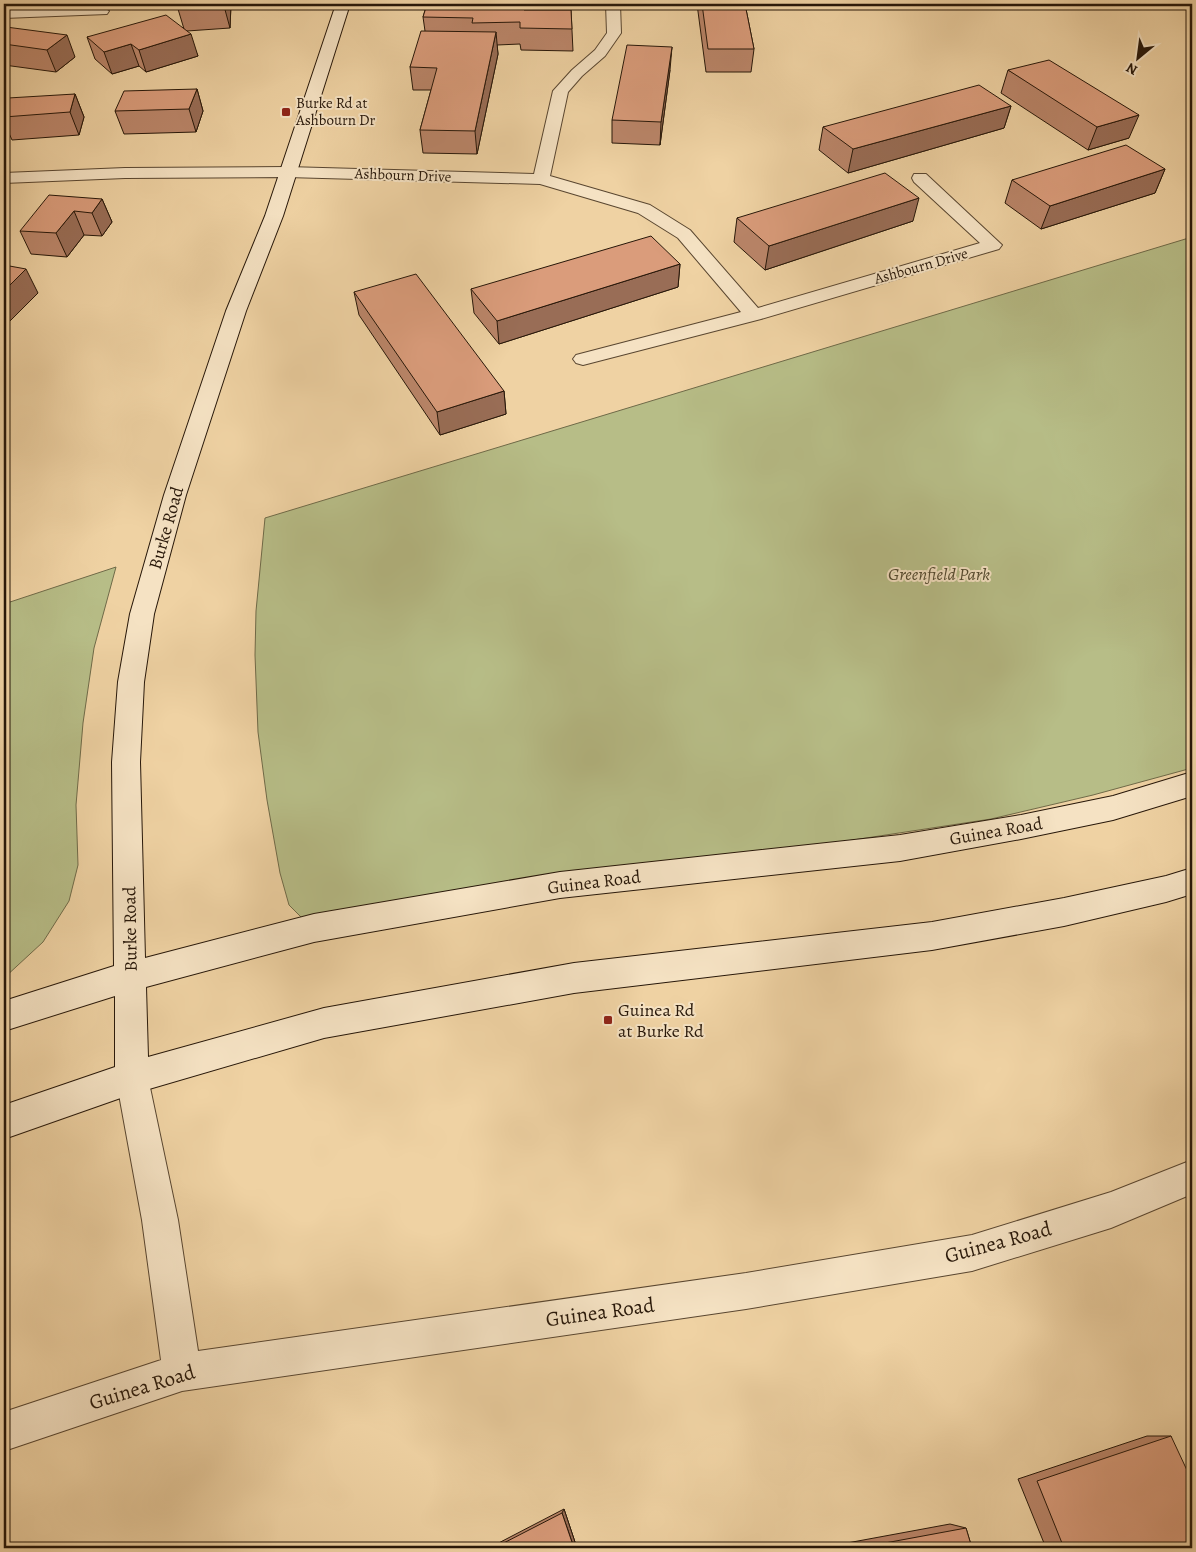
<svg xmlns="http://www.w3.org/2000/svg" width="1196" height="1552" font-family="Alegreya,serif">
	<rect width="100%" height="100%" fill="#efd2a3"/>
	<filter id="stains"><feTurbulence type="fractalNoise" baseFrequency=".004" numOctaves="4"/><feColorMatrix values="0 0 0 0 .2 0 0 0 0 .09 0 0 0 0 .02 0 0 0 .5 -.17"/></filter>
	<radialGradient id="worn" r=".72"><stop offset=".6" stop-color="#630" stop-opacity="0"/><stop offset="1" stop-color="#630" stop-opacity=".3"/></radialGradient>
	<!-- green -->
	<path fill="#b7bd87" stroke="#6f6a48" d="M1192,237V768L1093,795L991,819L307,923L289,905L280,873L267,800L258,732L255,655L256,611L265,518Z
		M116,567L94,648L83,723L76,805L78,865L69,901L43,942L4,978V604Z"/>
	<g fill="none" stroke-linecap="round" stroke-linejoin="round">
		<!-- street casing -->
		<g stroke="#594630" stroke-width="2">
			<path id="street" d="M606,4H620L621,33L605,56L582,76L568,92L550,176L650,205L690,230L758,308L980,243L914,182L912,178L914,174H926L1002,245L999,249L761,319L583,365L576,363L573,359L576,355L741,312L678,238L638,213L540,184L287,177L125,178L4,183V173L125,168L287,167L534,174L553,91L572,70L595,50L607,33Z
				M102,7L109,11L107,14L4,18V10Z
				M132,1062L144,1066L148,1078L178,1220L198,1351L746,1273L972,1235L1111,1192L1192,1160V1194L1111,1228L972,1271L746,1309L182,1391L4,1451V1412L161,1360L142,1220L116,1078L120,1066Z"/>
		</g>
		<!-- secondary casing -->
		<g stroke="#271709" stroke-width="2">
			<path id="secondary" d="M336,4H350L283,216L246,311L186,495L154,614L144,682L140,762L145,958L314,914L560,872L900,835L1021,815L1113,796L1192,772V796L1113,820L1021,839L900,861L560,898L314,942L146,987L148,1057L324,1008L574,963L932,922L1064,898L1166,876L1192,868V894L1166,902L1064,926L932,950L574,993L324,1038L132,1094L4,1139V1105L115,1067V996L4,1031V1001L114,966L112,762L118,682L130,614L164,495L226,311L265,216Z"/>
		</g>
		<!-- street -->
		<use href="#street" fill="#f5e2c3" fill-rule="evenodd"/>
		<!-- secondary -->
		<use href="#secondary" fill="#f5e2c3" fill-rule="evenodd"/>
	</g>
	<!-- wall -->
	<path fill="#bb866a" stroke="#271709" d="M231,4L230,28L187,31L198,56L146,72L139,66L112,74L95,59L87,37L184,29L178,9Z
		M427,4H480V5L524,10H571L573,51L521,50L520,44L497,45L498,54L477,154L423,153L420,130L431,90H413L410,67L425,31L423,17Z
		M697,4H745L754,49L751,72H706Z
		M4,28L75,57L56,72L4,65Z
		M670,70L660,145L612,143V120Z
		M1008,70L1129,138L1088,150L1001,93Z
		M197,89L203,111L196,132L124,134L115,111Z
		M75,94L84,117L79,135L12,140L4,122V110Z
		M1011,106L1004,128L848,173L819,150L823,127Z
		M1165,169L1155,193L1041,229L1005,203L1012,180Z
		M102,199L112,222L102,236L84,235L67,257L31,254L20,231Z
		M737,218L913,221L765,270L734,242Z
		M680,264L678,287L499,344L474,313L471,289Z
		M354,292L504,391L506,414L440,435L359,315Z
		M1147,1436H1171L1192,1548H1046L1018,1479Z
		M564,1509L577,1548H489Z
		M950,1524L966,1528L972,1548H820Z"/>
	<!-- shaded-wall -->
	<path fill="#996d56" stroke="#271709" d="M224,4H231L230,28L224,6Z
		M496,32L498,54L477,154L475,131Z
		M191,34L198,56L146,72L139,50Z
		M67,35L75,57L56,72L47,50Z
		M131,44L139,66L112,74L104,52Z
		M672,47L670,70L660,145L661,122Z
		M197,89L203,111L196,132L189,109Z
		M75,94L84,117L79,135L70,112Z
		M1011,106L1004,128L848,173L853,149Z
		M1139,115L1129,138L1088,150L1097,127Z
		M1165,169L1155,193L1041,229L1050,206Z
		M919,198L913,221L765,270L769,246Z
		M102,199L112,222L102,236L92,213Z
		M74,211L84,235L67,257L56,233Z
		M680,264L678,287L499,344L497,321Z
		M26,269L38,293L4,327V291Z
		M504,391L506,414L440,435L437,412Z
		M564,1509L577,1548H574L562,1513Z"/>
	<!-- building -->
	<path fill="#da9c7b" stroke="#271709" d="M179,4H224V6L178,9Z
		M427,4H478V5H524V10H571L572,29L520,28V22L472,23L473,18L423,17Z
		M702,4H745L754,49H708Z
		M166,15L191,34L139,50L131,44L104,52L87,37Z
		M6,27L67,35L47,50L4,44V28Z
		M421,31L496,32L475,131L420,130L437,68L410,67Z
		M627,45L672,47L661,122L612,120Z
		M1049,60L1139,115L1097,127L1008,70Z
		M979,85L1011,106L853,149L823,127Z
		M197,89L189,109L115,111L124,91Z
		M75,94L70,112L4,117V110L8,98Z
		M1126,145L1165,169L1050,206L1012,180Z
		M885,173L919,198L769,246L737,218Z
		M49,195L102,199L92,213L74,211L56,233L20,231Z
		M651,236L680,264L497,321L471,289Z
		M4,265L26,269L4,291Z
		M416,274L504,391L437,412L354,292Z
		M1171,1436L1192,1481V1548H1064L1037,1481Z
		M562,1513L574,1548H494Z
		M966,1528L972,1548H858Z"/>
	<!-- markers -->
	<g fill="#8f2418" stroke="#f5e2c3" stroke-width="2">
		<rect x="281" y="107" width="10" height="10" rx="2.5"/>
		<rect x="603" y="1015" width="10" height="10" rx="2.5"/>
	</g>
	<g text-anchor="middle" stroke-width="4" stroke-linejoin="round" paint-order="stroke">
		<!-- far-poi labels -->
		<g font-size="15" fill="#271709" stroke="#f5e2c3" text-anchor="start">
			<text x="296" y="108">Burke Rd at<tspan x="296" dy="17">Ashbourn Dr</tspan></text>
		</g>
		<!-- far-street labels -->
		<g font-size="15" fill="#271709" stroke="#f5e2c3">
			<text transform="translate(403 175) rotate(2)" y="5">Ashbourn Drive</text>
			<text transform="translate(921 266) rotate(-16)" y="5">Ashbourn Drive</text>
		</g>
		<!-- street labels -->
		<g font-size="18" fill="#271709" stroke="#f5e2c3">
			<text transform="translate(166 528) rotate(-74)" y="6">Burke Road</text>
			<text transform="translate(996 831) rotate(-10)" y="6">Guinea Road</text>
			<text transform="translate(594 882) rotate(-7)" y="6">Guinea Road</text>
			<text transform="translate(130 929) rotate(-91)" y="6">Burke Road</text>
		</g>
		<!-- park labels -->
		<g font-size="18" font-style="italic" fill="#52492f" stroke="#f5e2c3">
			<text x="939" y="580">Greenfield Park</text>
		</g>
		<!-- poi labels -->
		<g font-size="18" fill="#271709" stroke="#f5e2c3" text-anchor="start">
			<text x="618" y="1016">Guinea Rd<tspan x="618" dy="21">at Burke Rd</tspan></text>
		</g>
		<!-- near-street labels -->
		<g font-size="21" fill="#271709" stroke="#f5e2c3">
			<text transform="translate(998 1242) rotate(-15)" y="7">Guinea Road</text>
			<text transform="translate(600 1312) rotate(-8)" y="7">Guinea Road</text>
			<text transform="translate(142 1387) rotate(-17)" y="7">Guinea Road</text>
		</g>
	</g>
	<!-- margin -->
	<rect width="1196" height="1552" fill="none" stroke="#efd2a3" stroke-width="20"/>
	<rect x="5" y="5" width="1186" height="1542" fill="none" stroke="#271709" stroke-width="2.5"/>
	<rect x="10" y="10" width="1176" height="1532" fill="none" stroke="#271709"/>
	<!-- north arrow -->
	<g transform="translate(1138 58) rotate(209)" stroke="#f5e2c3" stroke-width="4" paint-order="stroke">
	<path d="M0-4L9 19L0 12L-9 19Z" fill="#271709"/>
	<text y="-8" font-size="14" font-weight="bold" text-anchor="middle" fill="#271709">N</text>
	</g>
	<rect width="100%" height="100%" filter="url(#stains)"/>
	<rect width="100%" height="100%" fill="url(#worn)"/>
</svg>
